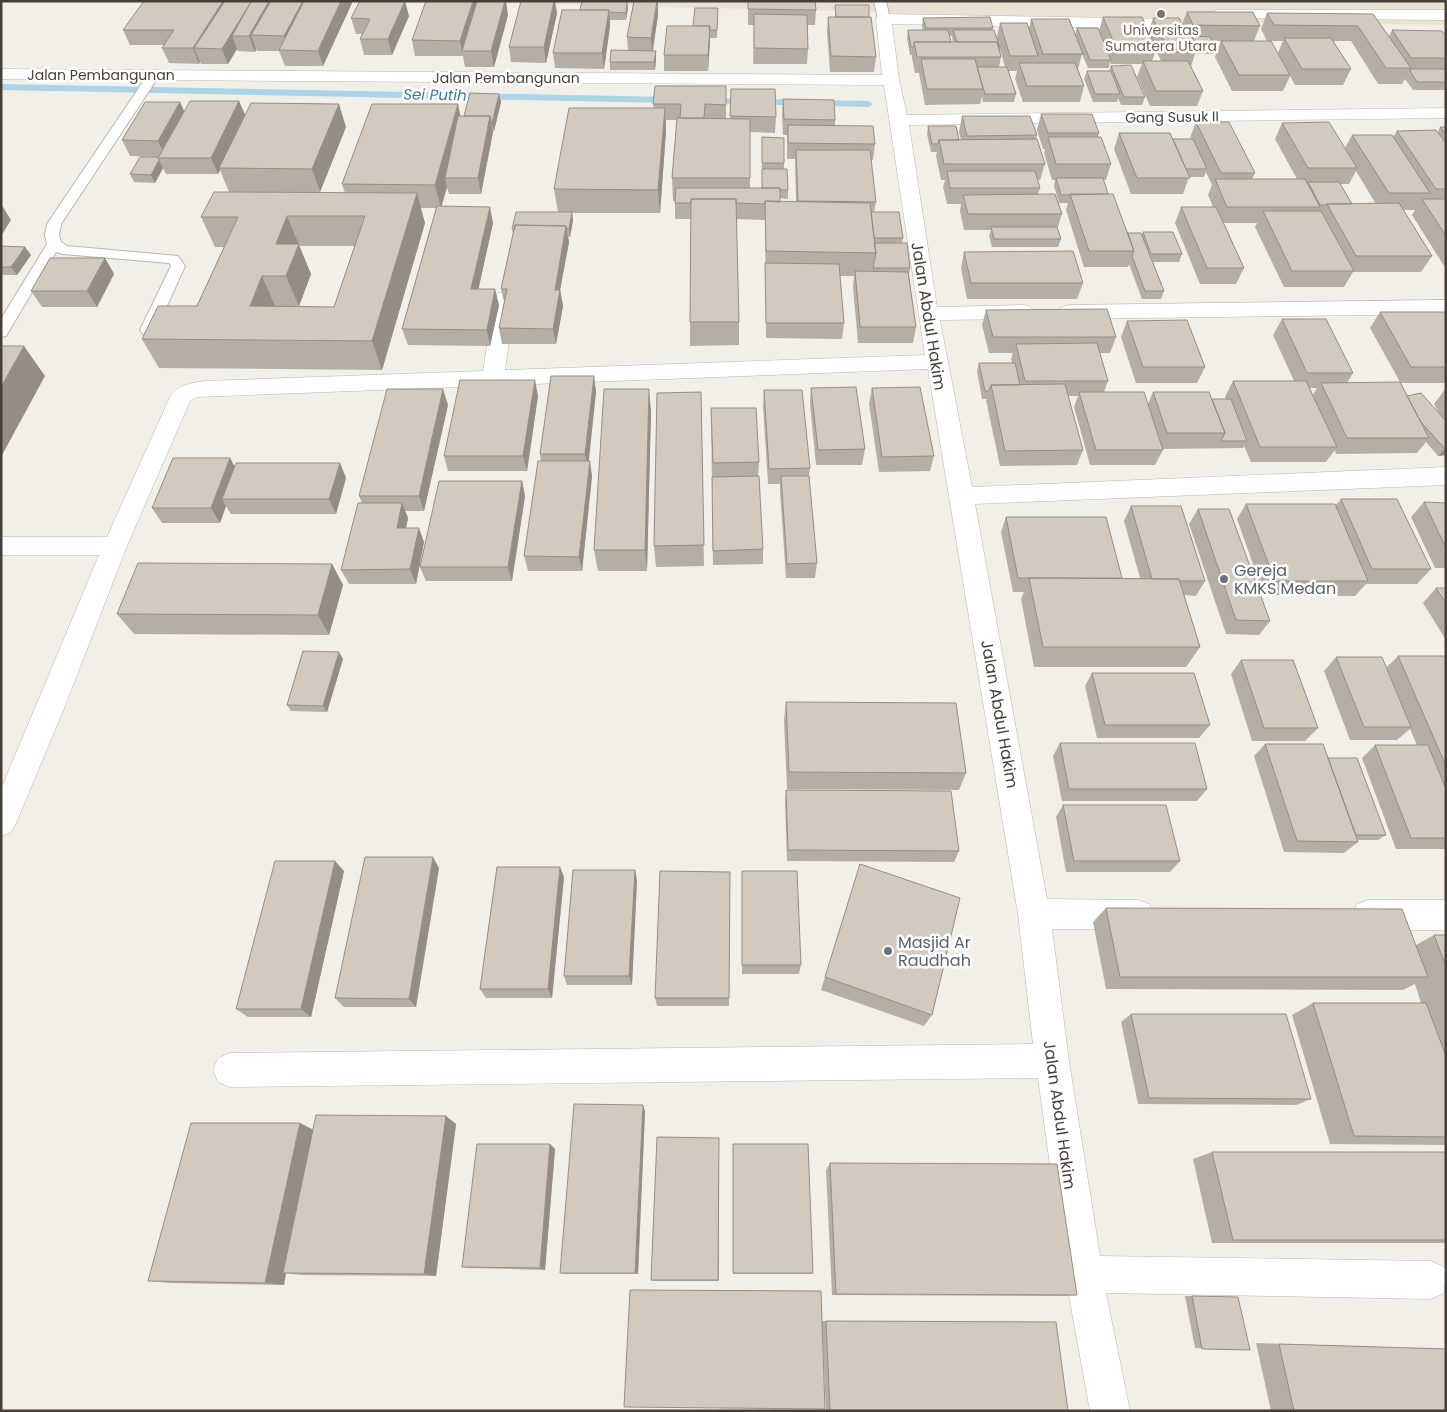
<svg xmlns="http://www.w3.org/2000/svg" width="1447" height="1412" font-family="Poppins,sans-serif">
	<rect width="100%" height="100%" fill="#f2efe8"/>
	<!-- education -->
	<path fill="#eae2d4" d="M415,1H1446V25L877,17L876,12Z"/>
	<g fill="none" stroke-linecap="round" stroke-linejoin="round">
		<!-- stream -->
		<path fill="#abd4e9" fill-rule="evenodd" d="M1,84L671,97L675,100L671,103L1,90Z
			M707,98L869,101L873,104L869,107L704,103V99Z"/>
		<!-- lane casing -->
		<g stroke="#bdb6ac" stroke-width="2">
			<path id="lane" d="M874,1H886L890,19L888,21L884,22L878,19Z
				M153,72L159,76L61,224L59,235L61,242L67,246L178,256L185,266L156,330L153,334H143L140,330L171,266L169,263L63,254L56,252L6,336L1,337V319L47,244L45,235L47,224L149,73Z"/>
		</g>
		<!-- street casing -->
		<g stroke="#bdb6ac" stroke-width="1">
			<path id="street" d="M1217,10H1446V20L1211,18L1209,15L1211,12Z
				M884,14L1177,19L1183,21L1185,24L1183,27L1177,29L892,24L899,80L907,115L1446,108V118L909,125L937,307L1024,305L1031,307L1034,312L1031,317L1024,319L940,320L972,487L1446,467V485L975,504L1047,899L1138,900L1149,904L1154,915L1149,926L1138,930L1052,929L1069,1061L1100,1256L1431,1261L1444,1267L1446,1271L1444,1293L1431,1299L1106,1293L1130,1411H1090L1065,1274L1038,1078L230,1087L218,1082L213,1070L218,1058L230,1053L1033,1044L1018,914L928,369L197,397L190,401L127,546L63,711L16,823L11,832L1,836V789L99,555H1V537H107L170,397C177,385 191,383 204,381L483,371L495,298L498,293L505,292L512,293L515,298L505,370L925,355L884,85L1,79V69L882,75L876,19L878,16Z
				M1446,300V314L1069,319L1062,317L1059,312L1062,307L1069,305Z
				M1368,900H1446V930H1368L1357,926L1352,915L1357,904Z"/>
		</g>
		<!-- lane -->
		<use href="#lane" fill="#fff" fill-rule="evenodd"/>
		<!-- street -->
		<use href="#street" fill="#fff" fill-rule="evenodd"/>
	</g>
	<!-- wall -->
	<path fill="#b5aea4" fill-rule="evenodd" d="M304,1H352V3L323,66H285L279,51H257L256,49L255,52L238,51L237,49L228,64H201L200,62L199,64L169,63L162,48L164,45H130L123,30L304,2Z
		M658,1V15L653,51H656V59L655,70H610V62L628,50L627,37Z
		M748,1L816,10L815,25H807L808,49L807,64H753L754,25H748Z
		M835,5L869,17L876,57L874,72H830L827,32L828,17H835Z
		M628,8L626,20H610V26L604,69L555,68L553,53L580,10Z
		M718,8L717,38H710L708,71H664V55L693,26Z
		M1187,12L1260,26L1254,41H1213L1215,46L1212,54H1195L1191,66L1203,91L1197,106H1150L1137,77L1142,64H1111L1110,61L1109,68H1088L1082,54L1078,69L1084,86L1080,102H1023L1015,79L1017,71H1008L1016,94L1014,102H983L982,96L980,104L925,105L919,73H915L912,58V55H910L907,38L908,30H923L922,26L923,18L993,28L992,30L997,37L1000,23L1029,29L1031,19L1075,35L1077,28L1099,31L1103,17L1149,31L1153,18L1182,24ZM949,36H952L953,42H951ZM1000,49L1005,67H999L1001,57ZM1156,50L1161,61H1152Z
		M557,13L546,63L511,62L509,47Z
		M1267,13L1373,14L1389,36L1392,30L1446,36V90H1413L1405,79L1402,84H1378L1351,41H1333L1351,69L1343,85H1295L1290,76L1283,91H1232L1215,57L1221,41L1278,53L1283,41H1267L1261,29Z
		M508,15L494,67H465L463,56H415L412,40Z
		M409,16L392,55H364L360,39L362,34H356L351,18Z
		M1111,66L1145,97L1142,105H1121L1118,98L1117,102H1093L1084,79L1087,71H1109Z
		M726,86V119H730L731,89L776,117L775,133L750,132V188H762V137L784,138V169L788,190V199L780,198V202H796L795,159H787V135H783L782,115L783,99L835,120V126L875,144L873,160H871L876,202L874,212L903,238L902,243L910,268L909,275L916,327L913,343H858L853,287L854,276H840L844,323L842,339L766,338L765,220L736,219L739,322V345L690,346V322L691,219H675V201H673L672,178L677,120H666V131L660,213H572L573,220L570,237H568L569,242L560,290L563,306L556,344H502L499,328L504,302L501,289L513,234L512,229L558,212L554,189L654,108L653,104Z
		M499,94L501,102L494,131H493L481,194H449L447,187L441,206L493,223L478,289L499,305L490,346L408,345L402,329L436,208H420L425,223L382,370L159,368L142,339L197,306L224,247H215L201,217L345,193L342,184L461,116H464ZM299,246H355L334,307L275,306H299L311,274Z
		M239,101L245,115L346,127L320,192H229L220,170L218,174H166L163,168L155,183L134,182L130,174L159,157L130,156L122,140L180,102L184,111Z
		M1041,114L1099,133L1098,137L1111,164L1106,180H1103L1108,194L1128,233L1142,235L1143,232L1182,254L1179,262H1153L1164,291L1161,299H1142L1129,264L1128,267H1084L1066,210L1068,203H1059L1054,186L1055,180H1052L1044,153L1045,149H1043L1037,130Z
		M962,116L1037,135L1036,139L1045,164L1040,180H1038L1040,188L1038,194L1062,214L1057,229L1061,239L1058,247H992L989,236L991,230H964L960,211L961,204H947L943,187L945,180H941L936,156L937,152H931L927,134L928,126L959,140H961L959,132Z
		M1196,122L1255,173L1252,179H1297L1275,139L1282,123L1345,148L1352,135L1393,137L1397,131L1438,132L1440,127H1446V269L1412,215L1415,210H1403L1432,256L1421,272H1353L1344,287H1284L1255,227L1257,223H1224L1244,268L1236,284H1200L1175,223L1181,207H1213L1208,195L1212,185L1206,172L1204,177H1189L1183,194H1131L1114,149L1119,133L1173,139H1191L1190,138ZM1356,171L1376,204H1352L1340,184H1349Z
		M1,246L31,255L17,275H1Z
		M964,252L1083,283L1077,299H967L961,268Z
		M105,258L114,274L97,307H42L31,291Z
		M986,310L1116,337L1110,353H1100L1108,381L1104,392L1148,404L1153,392L1212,399H1226L1225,397L1233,381H1294L1273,335L1282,319L1353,373L1347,383L1400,382L1370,328L1380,312H1446V383H1400L1407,396L1439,413L1434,404L1446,388V455L1438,456L1426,442L1417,453L1336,454L1335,450L1326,462H1251L1244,446L1243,448L1162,449L1163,450L1155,465H1090L1074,407L1078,396H1068L1083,450L1077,465L1000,466L986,400L987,399H982L977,371L979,363H1012L1011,359L1013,353H989L982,325ZM1310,388H1317L1313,395Z
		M1127,321L1205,367L1197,383H1136L1121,337Z
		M594,376L596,392L588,461L592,476L582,571H528L524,556L541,461L540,454Z
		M811,388L865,449L862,465H816L810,404Z
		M872,388L934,456L930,471L879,472L869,404Z
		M764,390L810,468L809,476L817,563L815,578H786L780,491V484H768L763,406Z
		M701,392L704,566L656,567L654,546Z
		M538,396L527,471H448L444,456Z
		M448,405L424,511H405L408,518L406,528L424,542L416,584H349L341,570L362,503L359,496Z
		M711,408L759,462L758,476L763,549V564L713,565Z
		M651,411L647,571H598L594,550Z
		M230,458L234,466L340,463L346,478L336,514H231L226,506L220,523H162L152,508Z
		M522,481L525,496L512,581H426L420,567Z
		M1341,499L1431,569L1417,584H1366L1355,596L1264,595L1237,519L1246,504L1335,506Z
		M1424,502L1446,503V568H1435L1411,517Z
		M1131,506L1205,581L1196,596L1184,595L1200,647L1186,667H1034L1021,599L1024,592H1013L1001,532L1006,517L1122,578H1140L1124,521Z
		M1198,509L1270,621L1259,635L1226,634L1189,524Z
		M332,564L343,585L329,635L134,634L117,614Z
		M1436,588H1446V640L1423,603Z
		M1398,656H1446V849H1396L1362,758L1375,745H1417L1410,729L1397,740H1350L1324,671L1336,657L1387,667Z
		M343,659L327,712L291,711L287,705Z
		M1241,660L1318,728L1305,741H1252L1231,674Z
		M1092,673L1210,725L1199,738H1097L1085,686Z
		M786,702L966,773L959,790L787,789L784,721Z
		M1060,743L1207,789L1197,801H1062L1053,756Z
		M1265,744L1328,758L1386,835L1378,840H1358V842L1344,853L1284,852L1254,756Z
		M786,790L959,851L954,862L787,861L785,802Z
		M1063,805L1180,861L1170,872H1066L1056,817Z
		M439,868L416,1007H344L335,998Z
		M344,871L311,1017H248L236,1009Z
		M742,871L801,965L799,974H742Z
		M730,872L729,1006H657L655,998Z
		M564,877L552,998H486L480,989Z
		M637,880L632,985H567L564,976Z
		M1106,908L1416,945L1434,935H1446V1145L1330,1144L1292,1015L1313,1003H1421L1415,984L1403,990L1106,989L1093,922Z
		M825,977L932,1015L924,1026L821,990Z
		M1131,1014L1311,1099L1296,1105L1138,1104L1121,1022Z
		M645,1111L638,1274H564L560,1273Z
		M446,1116L456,1124L436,1276L301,1275L286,1273L284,1285L171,1283L148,1281L313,1129Z
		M719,1138V1281H653L651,1280Z
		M550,1144L555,1149L545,1270L469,1268L462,1267Z
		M733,1144L813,1273L811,1274H733Z
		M1212,1152H1446V1243H1212L1193,1159Z
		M830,1163L1077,1295L1063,1296L832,1295L826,1170Z
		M1185,1296H1192L1250,1350L1195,1348Z
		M822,1321H826L1068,1411H826Z
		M1256,1343L1446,1349V1411H1271Z"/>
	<!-- shaded-wall -->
	<path fill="#948d86" d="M223,1H233L194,48L200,62L199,64L193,48Z
		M269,1H279L251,35L256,49L255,52L249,36Z
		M303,1L308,16L290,51L284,36Z
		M341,1H352V3L323,66L318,51Z
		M405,1L409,16L392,55L388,39Z
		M473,1H478L462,51L460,41Z
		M505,1H506L508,15L494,67L491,51Z
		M554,1H555L557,13L546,63L544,47Z
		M627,1L628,8L626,20V13Z
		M658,1V15L652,53L651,38Z
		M251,2L232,36L237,49L228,64L222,49Z
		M609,10L610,26L604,69L602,53Z
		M710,26V42L708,71V55Z
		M656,51V59L655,70L654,62Z
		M499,94L501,102L494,131L492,123Z
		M239,101L246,117L219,168L220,170L218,174L211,158Z
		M180,102L187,118L166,157L158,141Z
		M339,104L346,127L320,192L312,169Z
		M458,104L463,128L445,178L447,187L441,208L435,185Z
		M665,108L666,131L660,213L658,190Z
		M490,116L493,132L481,194L478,178Z
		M159,160L163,168L155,183L151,175Z
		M417,193L425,223L382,370L372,341Z
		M1,204L11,220L1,236Z
		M490,207L493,223L475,305L471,289Z
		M572,212L573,220L570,237L569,229Z
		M287,216L311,274L299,306L286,276L276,244Z
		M566,226L569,242L560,290L563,306L556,344L553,329L555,290Z
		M25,247L31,255L17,275L11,267Z
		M105,258L114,274L97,307L87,291Z
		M262,276L275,306L264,336L250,306Z
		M495,289L499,305L490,346L487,330Z
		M24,346L45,376L1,457V387Z
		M594,376L596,392L588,469L585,454Z
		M535,380L538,396L527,471L523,456Z
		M443,389L448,405L424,511L419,496Z
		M649,389L651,411L647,571L645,550Z
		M1446,448V455L1438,456Z
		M230,458L238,473L222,499L226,506L220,523L211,508Z
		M590,461L592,476L582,571L579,557Z
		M340,463L346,478L336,514L329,499Z
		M522,481L525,496L512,581L508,567Z
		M402,503L408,518L403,543L397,528Z
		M419,528L424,542L416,584L410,569Z
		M332,564L343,585L329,635L318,615Z
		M339,652L343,659L327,712L323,706Z
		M433,857L439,868L416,1007L409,999Z
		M335,861L344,871L311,1017L301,1009Z
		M560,867L564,877L552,998L548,989Z
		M635,870L637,880L632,985L629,976Z
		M643,1105L645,1111L638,1274L635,1273Z
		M446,1116L456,1124L436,1276L424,1274Z
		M300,1123L316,1131L283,1273H286L284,1285L265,1283Z
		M550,1144L555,1149L545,1270L540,1268Z"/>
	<!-- building -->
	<path fill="#d3cabf" stroke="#948d86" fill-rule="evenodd" d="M144,1H223L193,48H162L174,30H123Z
		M225,1H269L249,36H232L251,2L222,49L194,48Z
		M271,1H303L284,36L251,35Z
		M304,1H341L318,51L279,50Z
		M360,1H405L388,39H360L370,19L351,18Z
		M426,1H473L460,41L412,40Z
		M477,1H505L491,51H462Z
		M521,1H554L544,47H509Z
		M582,1H627L626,13L609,12V10H580Z
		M634,1H657L651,38L627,37Z
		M748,1H815L816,10L748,9Z
		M835,5H869V17H836Z
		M695,8H718L717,30H709L710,26H693Z
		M562,10H609L602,53H553Z
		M1187,12H1253L1260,26L1193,25Z
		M1267,13L1373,14L1411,68H1386L1358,26L1274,25Z
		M754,14L807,15L808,49L754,48Z
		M828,17H871L876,57L831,56Z
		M990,17L993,28H926L923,18Z
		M1103,17H1142L1156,48H1116Z
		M1153,18H1179L1196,52H1169Z
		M1031,19H1069L1083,54H1043Z
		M1000,23H1027L1038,56H1010Z
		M667,26H710L708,55H664Z
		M1077,28H1098L1111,60H1090Z
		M908,30H948L951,42H914V47H911Z
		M953,30H994L1000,48H999L997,42H957Z
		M1392,30L1442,31L1446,36V58H1411Z
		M1192,36L1210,37L1215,46H1196Z
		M1284,38H1331L1351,69H1302Z
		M1221,41H1271L1290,75H1239Z
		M914,42H997L1001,57H917Z
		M611,50L656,51L654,62H610Z
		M921,59H975L983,89H927Z
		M1143,61H1188L1203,91H1156Z
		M1019,63H1075L1084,86H1027Z
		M1131,65L1145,97H1124L1111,66Z
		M977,67H1007L1016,94H985Z
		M1411,69H1446V82H1417L1410,71Z
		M1087,71H1111L1120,94H1095Z
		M655,86H726V105L705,104L704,118H680L681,104H653Z
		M731,89H775L776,117L730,116Z
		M470,93L499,94L492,123H491L490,116H464Z
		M783,99L834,100L835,120L784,119Z
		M190,101H239L211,158H158Z
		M145,102H180L158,141L122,140Z
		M251,103L339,104L312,169L219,168Z
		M372,104H458L435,185L342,184Z
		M569,108H665L658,190L554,189Z
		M1041,114H1092L1099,133H1048Z
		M458,116H490L478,178H445Z
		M962,116H1030L1037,135L967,136Z
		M677,118L750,119V178H672Z
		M1196,122H1229L1255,173H1221Z
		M1329,122L1357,168H1308L1282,123Z
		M788,125L873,126L875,144L788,143Z
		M928,126H956L959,140H939L938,144H932Z
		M1440,127H1446V134Z
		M1436,130L1446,143V189H1436L1397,131Z
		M1119,133H1170L1190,178H1137Z
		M1352,135H1392L1430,193H1389Z
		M762,137L784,138V163H762Z
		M1048,137H1101L1111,164H1056Z
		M1037,139L1045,164H944L939,140Z
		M1173,139H1193L1207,169H1186Z
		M796,150H870L876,202L798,201Z
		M140,157H158L159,160L151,175L130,174Z
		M762,169H787L788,190H780V188H762Z
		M947,171H1035L1040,188H950Z
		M1056,178H1103L1108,194L1061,195Z
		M1215,179H1305L1320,207H1227Z
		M1308,182H1339L1352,204H1327L1326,205H1320Z
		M676,188H780V202L765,201V204L736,203V199H691V203H675Z
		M214,192L417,193L372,341L142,339L158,306H197L238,217H201ZM287,216H365L334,307L250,306L262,276H286L299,244H276Z
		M1055,194L1062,214H968L963,195Z
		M1070,194H1113L1134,251H1089Z
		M691,199H736L739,322H690Z
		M1422,199H1446V236Z
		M765,201L870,203L876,253L766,251Z
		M1399,203L1432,256H1356L1327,204Z
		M437,206L490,207L471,289H495L487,330L402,329Z
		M1181,207H1216L1244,268H1207Z
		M1263,211H1321L1354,271H1292Z
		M516,212H572L569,229H567L566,226L515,225V229H512Z
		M871,212H899L903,238H874Z
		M515,225L566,226L555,290H560L553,329L499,328L507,289H501Z
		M991,227H1057L1061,239H994Z
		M1143,232H1173L1182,254H1151Z
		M1128,233H1141L1164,291H1145L1132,256L1134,251Z
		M874,243H907L910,268H873L876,253Z
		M1,246L25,247L11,267H1Z
		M1073,251L1083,283H971L964,252Z
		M50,258H105L87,291H31Z
		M765,263L839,264L844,323H766Z
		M855,271L908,272L916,327H860Z
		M1107,309L1116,337H993L986,310Z
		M1380,312H1446V367H1411Z
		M1282,319H1326L1353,373H1307Z
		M1187,320L1205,367H1143L1127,321Z
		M1097,343L1108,381H1025L1016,344Z
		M1,346H24L1,387Z
		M979,363H1015L1020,385H991L989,391H985Z
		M551,376H594L585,454H540Z
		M460,380H535L523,456H444Z
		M1233,381H1306L1337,447H1260Z
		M1400,382L1429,438H1347L1321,383Z
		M1065,384L1083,450L1005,451L991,385Z
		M856,387L865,449L818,450L811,388Z
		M920,387L934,456L882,457L872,388Z
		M387,389H443L419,496H359Z
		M604,389H649L645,550H594Z
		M764,390H802L810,468L769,469Z
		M701,392L704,545L654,546L657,393Z
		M1079,392H1144L1163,450H1096Z
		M1153,392H1209L1225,433H1167Z
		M1421,393L1446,421V448L1445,449L1421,422L1407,396Z
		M1212,399H1231L1247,441H1221L1225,433Z
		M711,408H756L759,462L713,463Z
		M173,458H230L211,508H152Z
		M538,461H590L579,557L524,556Z
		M236,463H340L329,499H222Z
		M759,476L763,549L713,551L712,477Z
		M781,476H809L817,563L787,564Z
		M439,481H522L508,567H420Z
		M1341,499H1397L1431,569H1372Z
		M1424,502L1446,503V548Z
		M358,503H402L397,528H419L410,569L341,570Z
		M1246,504H1335L1368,581H1275Z
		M1131,506H1181L1205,581H1180L1179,579H1152Z
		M1198,509H1229L1270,621L1236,620Z
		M1006,517H1106L1122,578H1018Z
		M138,563L332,564L318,615L117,614Z
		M1029,578L1179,579L1200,647H1043Z
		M1436,588H1446V603Z
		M303,651L339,652L323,706L287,705Z
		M1398,656H1446V766Z
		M1336,657H1382L1411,727H1364Z
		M1241,660H1293L1318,728H1264Z
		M1092,673H1194L1210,725H1105Z
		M786,702L956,703L966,773L789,772Z
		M1060,743H1195L1207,789H1069Z
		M1265,744H1323L1358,842L1297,841Z
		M1375,745H1428L1446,789V838H1411Z
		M1328,758H1357L1386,835H1356Z
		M786,790L951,791L959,851L788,850Z
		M1063,805H1166L1180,861H1074Z
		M365,857H433L409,999L335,998Z
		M275,861H335L301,1009H236Z
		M860,864L960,898L932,1015L825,977Z
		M497,867H560L548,989H480Z
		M573,870H635L629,976H564Z
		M660,871L730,872L729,998H655Z
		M742,871H797L801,965H742Z
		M1106,908L1402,909L1428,977H1120Z
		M1434,935H1446V966Z
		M1313,1003H1426L1446,1056V1137L1354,1136Z
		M1131,1014H1286L1311,1099L1149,1098Z
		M574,1104L643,1105L635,1273H560Z
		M316,1115L446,1116L424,1274L283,1273Z
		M191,1123H300L265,1283L148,1281Z
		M657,1137L719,1138L718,1280H651Z
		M477,1144H550L540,1268L462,1267Z
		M733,1144H808L813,1273H733Z
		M1212,1152H1446V1240H1233Z
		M830,1163L1057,1164L1077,1295L836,1294Z
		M630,1290L821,1291L825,1409L624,1407Z
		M1192,1296L1238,1297L1250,1350L1202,1349Z
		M826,1321L1056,1322L1068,1411H830Z
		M1279,1344L1446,1349V1411H1294Z"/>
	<!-- markers -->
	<circle fill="#8d6e63" stroke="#fff" stroke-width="2" cx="1161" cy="14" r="5"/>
	<g fill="#6b7280" stroke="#fff" stroke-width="2">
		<circle cx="1224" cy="579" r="5"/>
		<circle cx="888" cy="951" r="5"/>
	</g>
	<g text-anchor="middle" stroke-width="5" stroke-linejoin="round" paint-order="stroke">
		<!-- far-education labels -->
		<g font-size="14" fill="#785e54" stroke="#fff">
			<text x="1161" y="35">Universitas<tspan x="1161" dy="16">Sumatera Utara</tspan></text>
		</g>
		<!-- far-street labels -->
		<g font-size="14" fill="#453f38" stroke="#fff">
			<text x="101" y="80">Jalan Pembangunan</text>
			<text x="506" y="83">Jalan Pembangunan</text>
			<text transform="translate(1172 117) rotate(-1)" y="5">Gang Susuk II</text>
		</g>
		<!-- far-water labels -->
		<g font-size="15" font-style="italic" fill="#3a7b9f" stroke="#fff">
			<text transform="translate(435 95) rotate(1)" y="5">Sei Putih</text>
		</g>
		<!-- street labels -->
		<g font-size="16" fill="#453f38" stroke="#fff">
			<text transform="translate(929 316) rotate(81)" y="6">Jalan Abdul Hakim</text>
			<text transform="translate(1000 714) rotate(80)" y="6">Jalan Abdul Hakim</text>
			<text transform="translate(1060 1115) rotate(82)" y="6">Jalan Abdul Hakim</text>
		</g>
		<!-- worship labels -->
		<g font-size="16" fill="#5b616d" stroke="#fff" text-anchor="start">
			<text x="1234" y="576">Gereja<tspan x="1234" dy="18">KMKS Medan</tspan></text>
			<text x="898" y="948">Masjid Ar<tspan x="898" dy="18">Raudhah</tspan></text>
		</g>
	</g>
	<!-- border -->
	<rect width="1447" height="1412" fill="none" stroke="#453f38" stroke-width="5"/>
</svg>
